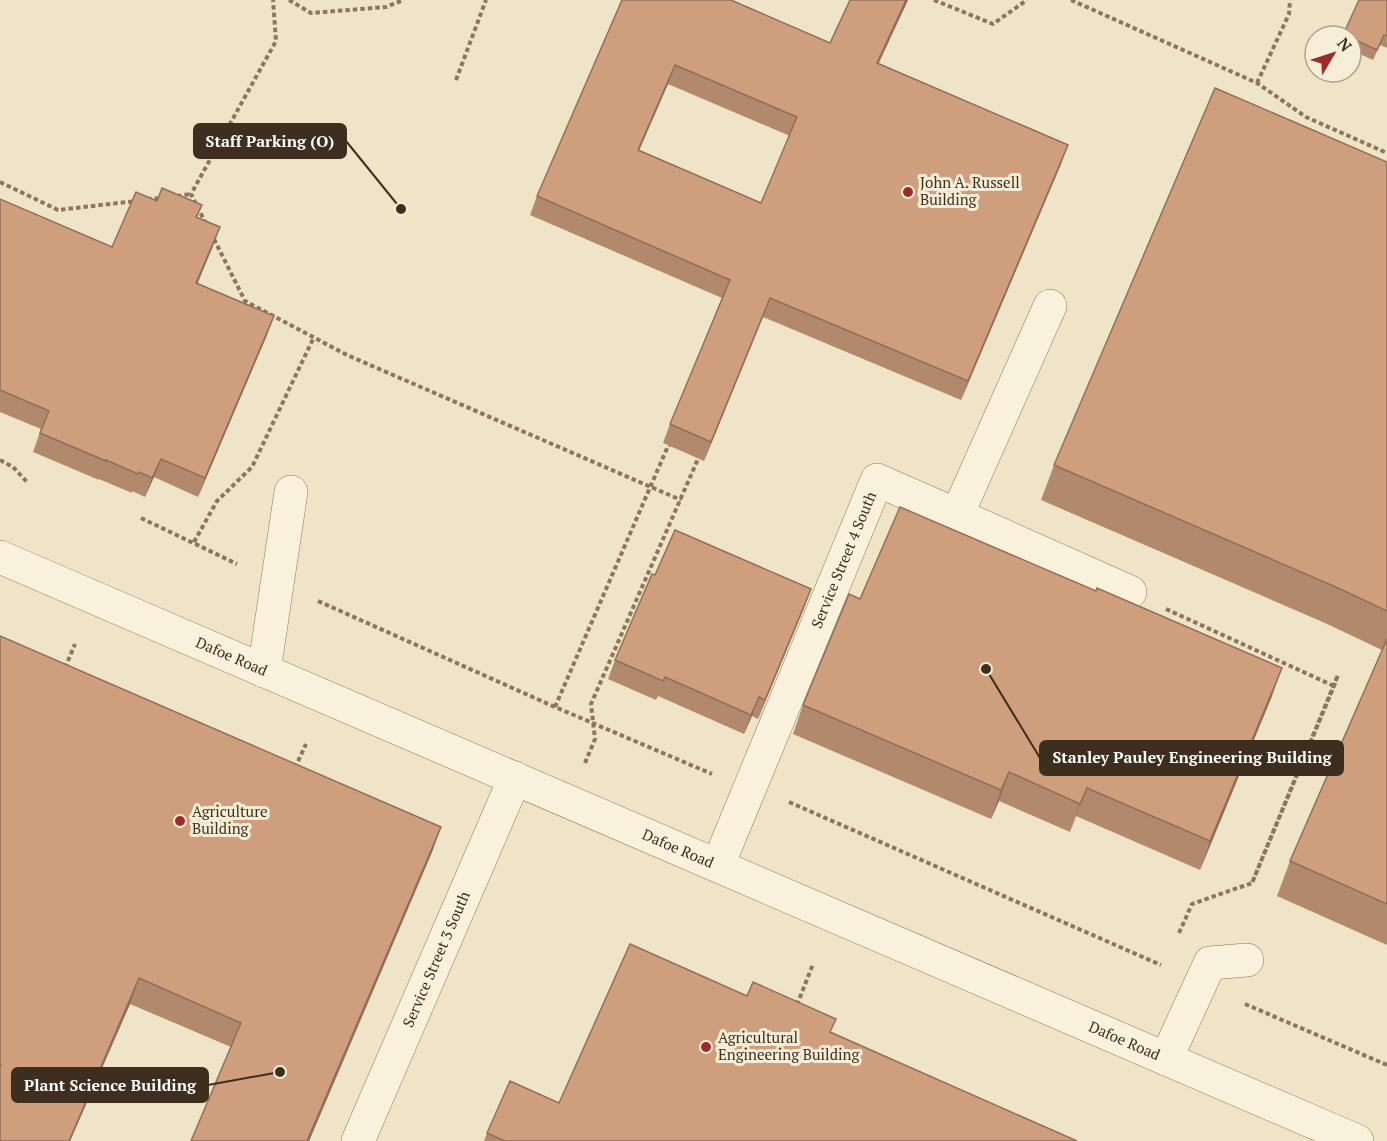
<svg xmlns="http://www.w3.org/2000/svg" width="1387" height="1141" font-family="'PT Serif',serif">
	<rect width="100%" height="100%" fill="#f0e4c8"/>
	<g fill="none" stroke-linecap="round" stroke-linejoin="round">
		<!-- minor casing -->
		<g stroke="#8d765c" stroke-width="34">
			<g id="minor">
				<path d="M957,515L1130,592"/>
				<path id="s1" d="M0,557L1357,1141"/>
				<path d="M264,671L291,492"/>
				<path id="s2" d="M718,865L877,480L957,515L1050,306"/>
				<path d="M1166,1059L1210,963L1247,960"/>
				<path id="s3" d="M358,1141L515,778"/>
			</g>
		</g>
		<!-- path -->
		<path stroke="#8d765c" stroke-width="4" stroke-dasharray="4.5 3" stroke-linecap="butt" d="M289,0L311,13L386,7L403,0
			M934,0L993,24L1027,0
			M1071,0L1257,83L1306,117L1387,153
			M456,80L486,0
			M1257,83L1289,14L1290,0
			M0,182L58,210L136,201
			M177,196L191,194
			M147,199L163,198
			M206,224L191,194L276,41L273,0
			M214,239L245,301L347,355L681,500
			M0,460L13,467L28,483
			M141,518L237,564
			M194,542L217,501L252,467L314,337
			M318,601L555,707L712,774
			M1166,609L1334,686
			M65,668L75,644
			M555,707L668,446L672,443
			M585,763L595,739L591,704L698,459V454
			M295,768L306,744
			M789,802L1161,965
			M1179,933L1192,904L1252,883L1334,686L1338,675L1252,883
			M1245,1004L1387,1065
			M797,1005L813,964"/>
		<!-- minor -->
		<use href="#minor" stroke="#faf1dc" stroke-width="33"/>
	</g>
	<!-- wall -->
	<path fill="#b2896c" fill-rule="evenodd" d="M622,0L830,43L850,0H908L878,63L1068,145L1061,164L961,400L763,317L704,461L663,443L670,424L722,298L530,215L537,196ZM668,84L790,136L761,203L639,150Z
		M1359,0H1387V48L1380,45L1373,60L1351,50V36H1343Z
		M1387,162V945L1277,896L1290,861L1382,650L1325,623L1041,500L1054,465Z
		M0,199L112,247L157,201L202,205L197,218L213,246L197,283L274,316L267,335L198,497L154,477L145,497L132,491V493L99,479V480L33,452L41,429L0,412Z
		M655,575L804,608L758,719L752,716L744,734L658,696L656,700L608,679L615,660Z
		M860,599L1272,696L1200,870L1076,816L1070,832L999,801L991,819L793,734L803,705Z
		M0,636L441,827L432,852L309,1141H191L231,1047L130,1004L70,1141H0Z
		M747,996L831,1032L1077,1141H484L487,1133L559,1103Z"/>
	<!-- shaded-wall -->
	<path fill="#916f58" d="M906,0H908L870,82L877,63Z
		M675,65L668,84L631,169L638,150Z
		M1068,145L1061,164L961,400L968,381Z
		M220,227L213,246L190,302L196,283Z
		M770,298L763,317L704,461L711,442Z
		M274,316L267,335L198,497L205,478Z
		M161,459L154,477L145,497L152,478Z
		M811,589L804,608L758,719L765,700Z
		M1282,668L1272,696L1200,870L1210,841Z
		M759,697L752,716L744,734L751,715Z
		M1009,772L999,801L991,819L1001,790Z
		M1087,788L1076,816L1070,832L1080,804Z
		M441,827L432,852L309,1141H307Z
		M139,978L130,1004L70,1141H69Z"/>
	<!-- building -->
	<path fill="#cf9f7d" stroke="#916f58" stroke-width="1.5" fill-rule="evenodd" d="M622,0H731L830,43L850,0H906L877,63L1068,145L968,381L770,298L711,442L670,424L730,280L537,196ZM675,65L797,117L761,203L638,150Z
		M1359,0H1387V36L1384,35L1377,50L1351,38V36H1346L1343,35Z
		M1215,88L1387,162V611L1338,588L1054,465Z
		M162,188L202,205L196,217L220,227L196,283L274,316L205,478L161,459L152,478L139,472L138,474L106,460V461L40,433L49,411L0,390V199L112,247L136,192L157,201Z
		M900,507L1096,591L1097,588L1282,668L1210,841L1087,788L1080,804L1009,772L1001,790L803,705L849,594L860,599Z
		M675,530L811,589L765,700L759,697L751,715L665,677L663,681L615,660L652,574L655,575Z
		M0,636L441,827L307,1141H191L241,1023L139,978L69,1141H0V1067L1,1065H0Z
		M1387,639V904L1290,861Z
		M630,944L747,996L753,982L836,1019L830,1032L1077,1141H505L487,1133L510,1081L559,1103Z"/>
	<!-- markers -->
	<g fill="#9e2a2b" stroke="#f7eed8" stroke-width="2">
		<circle cx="908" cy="192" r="6"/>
		<circle cx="180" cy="821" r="6"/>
		<circle cx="706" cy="1047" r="6"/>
	</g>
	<g text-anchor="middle" stroke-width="6" stroke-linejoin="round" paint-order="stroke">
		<!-- poi labels -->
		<g font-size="15" fill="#3d2e20" stroke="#f7eed8" text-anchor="start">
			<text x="920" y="188">John A. Russell<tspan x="920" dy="17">Building</tspan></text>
			<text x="192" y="817">Agriculture<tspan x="192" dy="17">Building</tspan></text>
			<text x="718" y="1043">Agricultural<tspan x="718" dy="17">Engineering Building</tspan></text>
		</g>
		<!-- street labels -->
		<g font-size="15" fill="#3d2e20" stroke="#f7eed8">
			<text dy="5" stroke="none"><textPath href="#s2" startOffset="330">Service Street 4 South</textPath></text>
			<text dy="5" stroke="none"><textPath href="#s1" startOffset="252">Dafoe Road</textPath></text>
			<text dy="5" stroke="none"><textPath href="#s1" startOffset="738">Dafoe Road</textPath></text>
			<text dy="5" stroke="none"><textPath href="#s3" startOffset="198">Service Street 3 South</textPath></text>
			<text dy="5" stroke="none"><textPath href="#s1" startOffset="1224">Dafoe Road</textPath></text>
		</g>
	</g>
	<!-- callouts -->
	<path fill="none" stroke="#3d2e20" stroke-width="2" d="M401 209L346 141M986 669L1040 758M280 1072L208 1085"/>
	<g fill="#3d2e20" stroke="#f7eed8" stroke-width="2">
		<circle cx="401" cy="209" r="6"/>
		<circle cx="986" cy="669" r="6"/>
		<circle cx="280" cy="1072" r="6"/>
	</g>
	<g fill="#3d2e20" stroke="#3d2e20" stroke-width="2">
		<rect x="194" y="124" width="152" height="34" rx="6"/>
		<rect x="1040" y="741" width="303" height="34" rx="6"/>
		<rect x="12" y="1068" width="196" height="34" rx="6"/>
	</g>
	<g font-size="16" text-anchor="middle" font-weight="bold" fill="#fff">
		<text x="270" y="147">Staff Parking (O)</text>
		<text x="1192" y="763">Stanley Pauley Engineering Building</text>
		<text x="110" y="1091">Plant Science Building</text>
	</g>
	<!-- north arrow -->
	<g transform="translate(1333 54) rotate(51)"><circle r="28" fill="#f7eed8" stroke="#ada18e" stroke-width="1.5"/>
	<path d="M0-4.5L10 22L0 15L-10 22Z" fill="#9e2a2b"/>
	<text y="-9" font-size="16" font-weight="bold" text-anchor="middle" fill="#3d2e20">N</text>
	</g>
</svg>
